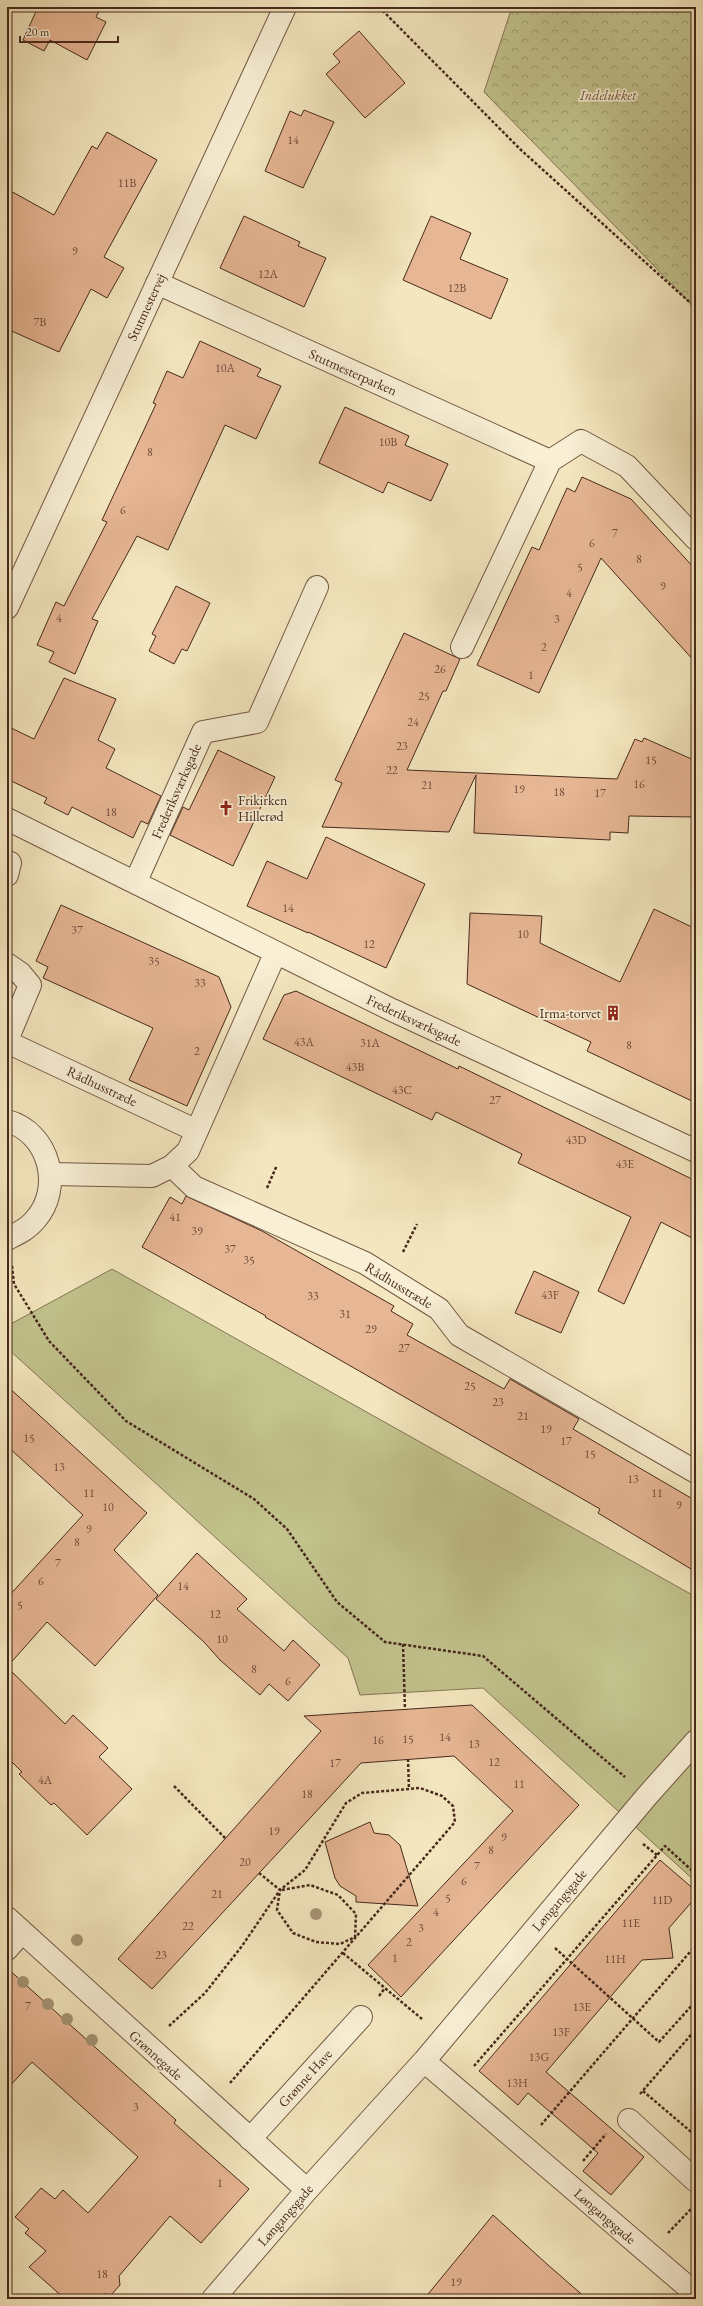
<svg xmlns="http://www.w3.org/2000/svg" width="703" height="2306" font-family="'EB Garamond',serif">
	<defs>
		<pattern id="forest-crowns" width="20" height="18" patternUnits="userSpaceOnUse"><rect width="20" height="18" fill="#c2c38d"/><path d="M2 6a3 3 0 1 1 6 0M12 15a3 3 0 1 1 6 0" fill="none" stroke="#9f9e72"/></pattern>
	</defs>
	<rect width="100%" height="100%" fill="#f4e7bf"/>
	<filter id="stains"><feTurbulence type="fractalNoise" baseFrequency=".005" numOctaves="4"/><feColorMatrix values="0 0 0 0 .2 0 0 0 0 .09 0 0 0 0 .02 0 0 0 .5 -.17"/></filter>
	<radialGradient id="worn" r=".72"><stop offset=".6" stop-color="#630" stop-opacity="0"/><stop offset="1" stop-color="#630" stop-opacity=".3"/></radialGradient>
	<!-- forest -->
	<path fill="url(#forest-crowns)" stroke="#847654" d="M512,7H696V309L484,92Z"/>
	<!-- green -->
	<path fill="#c2c38d" stroke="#847654" d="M112,1269L696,1597V1882L483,1688L360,1695L348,1658L7,1348V1326Z"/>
	<!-- building -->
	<path fill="#e7b694" stroke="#47291b" d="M38,7H101L96,17L106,22L87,60L50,40L44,51L23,40Z
		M359,31L405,83L365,118L326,74L340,62L333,54Z
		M304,110L334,122L303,188L265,171L290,111L301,116Z
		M107,132L157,160L104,257L124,268L107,298L91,289L59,352L7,329V189L54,215L92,146L97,149Z
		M244,216L300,242L298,246L326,258L304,307L220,268Z
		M431,216L471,233L460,259L508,279L491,319L403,280Z
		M200,341L261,369L257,376L281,386L256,439L225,425L168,550L137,536L92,619L98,621L75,674L49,662L54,652L37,645L56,602L64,606L107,522L102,520L156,404L153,403L167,371L183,378Z
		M345,407L409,436L405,445L448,464L431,501L388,482L383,493L319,463Z
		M582,477L631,499L696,570V663L601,558L539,693L477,665L532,547L539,550L567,488L575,492Z
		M176,586L210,603L187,651L182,649L174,664L149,651L156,636L152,634Z
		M404,633L460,659L446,691H443L407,770L617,779L635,739L642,742L644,738L696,761V817L629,816L628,833L610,832V840L474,833L476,775L449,832L322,827L342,783L335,780Z
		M64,678L116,699L98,740L115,749L106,768L161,796L148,824L141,821L133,838L72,807L68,815L44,803L47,798L7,779V726L34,739Z
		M218,750L275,777L233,866L170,835L183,807L189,810Z
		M326,837L425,884L386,968L308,932V933L247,906L267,861L307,879Z
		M61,905L219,977L231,1007L187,1106L129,1080L153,1028L43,978L48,967L36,961Z
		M654,909L696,929V1103L587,1051L591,1042L467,984L470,913L542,916L540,943L620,982Z
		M296,991L458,1069L459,1066L696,1181V1240L661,1222L624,1304L598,1291L631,1217L518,1163L522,1154L436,1112L432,1120L263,1039L284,995Z
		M186,1196L262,1231L394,1306L391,1311L413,1324L407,1335L504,1389L510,1379L579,1419L573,1429L696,1501V1572L598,1513L600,1509L265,1317L266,1316L142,1247L170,1197L182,1204Z
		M534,1271L579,1292L561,1333L515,1313Z
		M7,1386L147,1513L114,1550L158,1595L95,1666L47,1622L7,1667V1598L83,1515L7,1446Z
		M197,1553L247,1599L237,1609L284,1651L293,1640L320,1665L288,1701L269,1684L260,1695L220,1660L204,1642L156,1599Z
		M7,1667L65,1724L73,1715L108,1748L99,1757L132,1789L87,1835L54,1803L51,1805L19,1774L22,1772L7,1757Z
		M472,1705L579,1805L401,1997L368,1965L513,1811L454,1756L361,1763L152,1989L118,1959L321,1731L304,1716Z
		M370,1822L374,1833L389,1835L400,1845L418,1906L356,1902V1896L340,1886L335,1878L325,1842Z
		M660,1860L696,1891V1897L669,1928L673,1958L642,1960L546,2072L644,2157L611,2195L583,2171L598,2153L528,2093L518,2105L479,2071Z
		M7,1968L176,2120L174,2123L249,2189L201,2243L170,2216L119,2276L120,2285L111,2295L104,2294L99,2299H65L29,2267L46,2251L25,2233L29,2229L15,2217L41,2188L55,2199L63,2190L88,2213L138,2157L32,2062L7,2089Z
		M493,2215L548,2265L587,2299H424Z"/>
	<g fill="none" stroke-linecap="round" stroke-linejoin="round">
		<!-- minor casing -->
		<g stroke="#725844" stroke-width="24">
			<path id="minor" d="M157,283L550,461
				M7,608L285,7
				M462,647L550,461L581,441L627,466L696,539
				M7,819L392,1010L696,1151
				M7,875L10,863
				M136,881L203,732L257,722L317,587
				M7,964L20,973L30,985L7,1040
				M7,1042L197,1131
				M7,1121C49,1132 64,1188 35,1220C28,1229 17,1234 7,1239
				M172,1166L194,1187L365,1263L439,1309L459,1335L696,1472
				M51,1174L152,1176L172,1166L188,1151L275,954
				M7,1918L307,2190
				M7,1949L22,1932
				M424,2061L696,2294
				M629,2120L696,2181
				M250,2139L361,2017
				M213,2299L307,2190L424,2061L647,1796L696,1741"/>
		</g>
		<!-- path -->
		<path stroke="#47291b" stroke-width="2.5" stroke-dasharray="3 2" stroke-linecap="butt" d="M379,7L521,150L696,308
			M267,1188L277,1165
			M403,1252L417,1224
			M12,1266L14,1284L49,1341L126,1421L254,1499L287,1529L337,1602L385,1642L483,1656L625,1777
			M403,1644L405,1710
			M408,1759L409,1789
			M174,1786L225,1838
			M643,1844L657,1855
			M259,1873L280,1890L277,1910L293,1933L316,1942L340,1944L355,1937L356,1914L338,1895L310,1885L282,1890
			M555,1948L659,2042L694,2003L696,2004
			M343,1953L422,2019
			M379,1996L385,1988
			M169,2026L205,1993L242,1946L280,1890L305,1870L346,1803L362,1793L420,1788L442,1796L453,1806L455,1822L230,2083
			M474,2066L665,1846L696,1874
			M643,2091L696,2136
			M640,2094L696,2029
			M541,2125L696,1945
			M583,2161L606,2134
			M668,2233L691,2209"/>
		<!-- minor -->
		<use href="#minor" stroke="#f8efd5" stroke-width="22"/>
	</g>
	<!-- trees -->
	<g fill="#a69475">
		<circle cx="316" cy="1914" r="6"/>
		<circle cx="77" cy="1940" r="6"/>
		<circle cx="23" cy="1982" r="6"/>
		<circle cx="48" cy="2004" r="6"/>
		<circle cx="67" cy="2019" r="6"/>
		<circle cx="92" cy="2040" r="6"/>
	</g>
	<!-- icons -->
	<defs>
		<g id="church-bare" transform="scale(1.2)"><path d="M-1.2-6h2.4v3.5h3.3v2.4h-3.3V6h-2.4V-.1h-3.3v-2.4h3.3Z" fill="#8f2418" stroke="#f8efd5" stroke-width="2.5" paint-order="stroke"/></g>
		<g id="building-bare" transform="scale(1.2)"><path d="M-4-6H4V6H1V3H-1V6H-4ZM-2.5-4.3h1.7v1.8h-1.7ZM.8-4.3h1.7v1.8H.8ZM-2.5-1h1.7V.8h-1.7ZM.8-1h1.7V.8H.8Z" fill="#8f2418" stroke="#f8efd5" stroke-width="2.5" paint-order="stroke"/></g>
	</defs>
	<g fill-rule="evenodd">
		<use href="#church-bare" x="226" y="808"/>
		<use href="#building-bare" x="613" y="1013"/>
	</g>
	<g text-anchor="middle" stroke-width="3.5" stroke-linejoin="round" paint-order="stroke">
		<!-- number labels -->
		<g font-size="12" fill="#6f4c39">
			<text x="293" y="144">14</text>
			<text x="127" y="187">11B</text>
			<text x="75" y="255">9</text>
			<text x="268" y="278">12A</text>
			<text x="457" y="292">12B</text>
			<text x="40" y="326">7B</text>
			<text x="225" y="372">10A</text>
			<text x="388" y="446">10B</text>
			<text x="150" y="456">8</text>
			<text x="123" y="514">6</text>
			<text x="615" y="537">7</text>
			<text x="592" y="547">6</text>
			<text x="639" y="563">8</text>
			<text x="580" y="571">5</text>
			<text x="663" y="590">9</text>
			<text x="569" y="597">4</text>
			<text x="59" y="622">4</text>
			<text x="557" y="623">3</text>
			<text x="544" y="651">2</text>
			<text x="440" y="673">26</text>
			<text x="531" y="679">1</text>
			<text x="424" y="700">25</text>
			<text x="413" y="726">24</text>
			<text x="402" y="750">23</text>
			<text x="651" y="764">15</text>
			<text x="392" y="774">22</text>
			<text x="639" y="788">16</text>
			<text x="427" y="789">21</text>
			<text x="519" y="793">19</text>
			<text x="559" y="796">18</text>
			<text x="600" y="797">17</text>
			<text x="111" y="816">18</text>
			<text x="288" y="912">14</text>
			<text x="77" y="934">37</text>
			<text x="523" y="938">10</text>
			<text x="369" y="948">12</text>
			<text x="154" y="965">35</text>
			<text x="200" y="987">33</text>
			<text x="304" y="1046">43A</text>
			<text x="370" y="1047">31A</text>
			<text x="629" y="1049">8</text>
			<text x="197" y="1055">2</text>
			<text x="355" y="1071">43B</text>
			<text x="402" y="1094">43C</text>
			<text x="495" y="1104">27</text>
			<text x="576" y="1144">43D</text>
			<text x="625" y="1168">43E</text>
			<text x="175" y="1221">41</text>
			<text x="197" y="1235">39</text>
			<text x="230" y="1253">37</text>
			<text x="249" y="1264">35</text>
			<text x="550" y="1299">43F</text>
			<text x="313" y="1300">33</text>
			<text x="345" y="1318">31</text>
			<text x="371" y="1333">29</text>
			<text x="404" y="1352">27</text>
			<text x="470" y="1390">25</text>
			<text x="498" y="1406">23</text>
			<text x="523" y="1420">21</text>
			<text x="546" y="1433">19</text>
			<text x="29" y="1442">15</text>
			<text x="566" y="1445">17</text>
			<text x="590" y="1458">15</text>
			<text x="59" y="1471">13</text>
			<text x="633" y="1483">13</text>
			<text x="89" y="1497">11</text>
			<text x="657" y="1497">11</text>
			<text x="679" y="1509">9</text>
			<text x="108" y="1511">10</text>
			<text x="89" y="1533">9</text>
			<text x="77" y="1546">8</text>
			<text x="58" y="1567">7</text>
			<text x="41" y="1585">6</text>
			<text x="183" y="1590">14</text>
			<text x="20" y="1609">5</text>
			<text x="215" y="1618">12</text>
			<text x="222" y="1643">10</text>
			<text x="254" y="1673">8</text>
			<text x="288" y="1685">6</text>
			<text x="445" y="1741">14</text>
			<text x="408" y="1743">15</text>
			<text x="378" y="1744">16</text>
			<text x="474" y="1748">13</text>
			<text x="494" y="1766">12</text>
			<text x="335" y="1767">17</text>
			<text x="45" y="1784">4A</text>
			<text x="519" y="1788">11</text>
			<text x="307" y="1798">18</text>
			<text x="274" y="1835">19</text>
			<text x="504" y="1841">9</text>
			<text x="491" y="1854">8</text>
			<text x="245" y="1866">20</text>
			<text x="477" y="1870">7</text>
			<text x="464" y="1885">6</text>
			<text x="217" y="1898">21</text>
			<text x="448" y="1902">5</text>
			<text x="662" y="1904">11D</text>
			<text x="436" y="1916">4</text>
			<text x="631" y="1927">11E</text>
			<text x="188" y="1930">22</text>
			<text x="421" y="1932">3</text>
			<text x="409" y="1946">2</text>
			<text x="161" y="1959">23</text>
			<text x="395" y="1962">1</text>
			<text x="615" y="1963">11H</text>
			<text x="28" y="2010">7</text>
			<text x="582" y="2011">13E</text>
			<text x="561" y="2036">13F</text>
			<text x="539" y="2061">13G</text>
			<text x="517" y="2087">13H</text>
			<text x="136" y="2111">3</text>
			<text x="220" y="2187">1</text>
			<text x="102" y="2278">18</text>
			<text x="456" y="2286">19</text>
		</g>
		<!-- park labels -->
		<g font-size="14" font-style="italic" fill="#665038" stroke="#f8efd5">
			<text x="608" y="100">Indelukket</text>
		</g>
		<!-- street labels -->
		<g font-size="14" fill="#47291b" stroke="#f8efd5">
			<text transform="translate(146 307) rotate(-65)" y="5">Stutmestervej</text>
			<text transform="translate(353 372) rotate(24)" y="5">Stutmesterparken</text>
			<text transform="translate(176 791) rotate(-66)" y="5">Frederiksværksgade</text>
			<text transform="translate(414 1020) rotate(25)" y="5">Frederiksværksgade</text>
			<text transform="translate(102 1086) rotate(25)" y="5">Rådhusstræde</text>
			<text transform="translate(399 1285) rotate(31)" y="5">Rådhusstræde</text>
			<text transform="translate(559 1900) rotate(-50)" y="5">Løngangsgade</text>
			<text transform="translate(156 2055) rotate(42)" y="5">Grønnegade</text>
			<text transform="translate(305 2078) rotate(-48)" y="5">Grønne Have</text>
			<text transform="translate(285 2215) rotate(-49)" y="5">Løngangsgade</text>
			<text transform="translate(605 2216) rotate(41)" y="5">Løngangsgade</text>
		</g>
		<!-- poi labels -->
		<g font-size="14" fill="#47291b" stroke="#f8efd5" text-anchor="start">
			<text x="238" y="805">Frikirken<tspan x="238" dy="16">Hillerød</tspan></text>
			<text x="601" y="1018" text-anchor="end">Irma-torvet</text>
		</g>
	</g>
	<!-- margin -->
	<rect width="703" height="2306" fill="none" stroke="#f4e7bf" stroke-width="24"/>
	<rect x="8" y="8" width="687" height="2290" fill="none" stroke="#47291b" stroke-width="2"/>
	<rect x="12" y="12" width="679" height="2282" fill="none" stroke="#47291b"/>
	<!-- scale -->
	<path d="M20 36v6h98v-6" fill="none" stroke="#47291b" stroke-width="2"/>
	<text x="26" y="36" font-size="12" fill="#47291b" stroke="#f8efd5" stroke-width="3" paint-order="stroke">20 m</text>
	<rect width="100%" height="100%" filter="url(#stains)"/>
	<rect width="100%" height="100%" fill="url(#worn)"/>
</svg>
